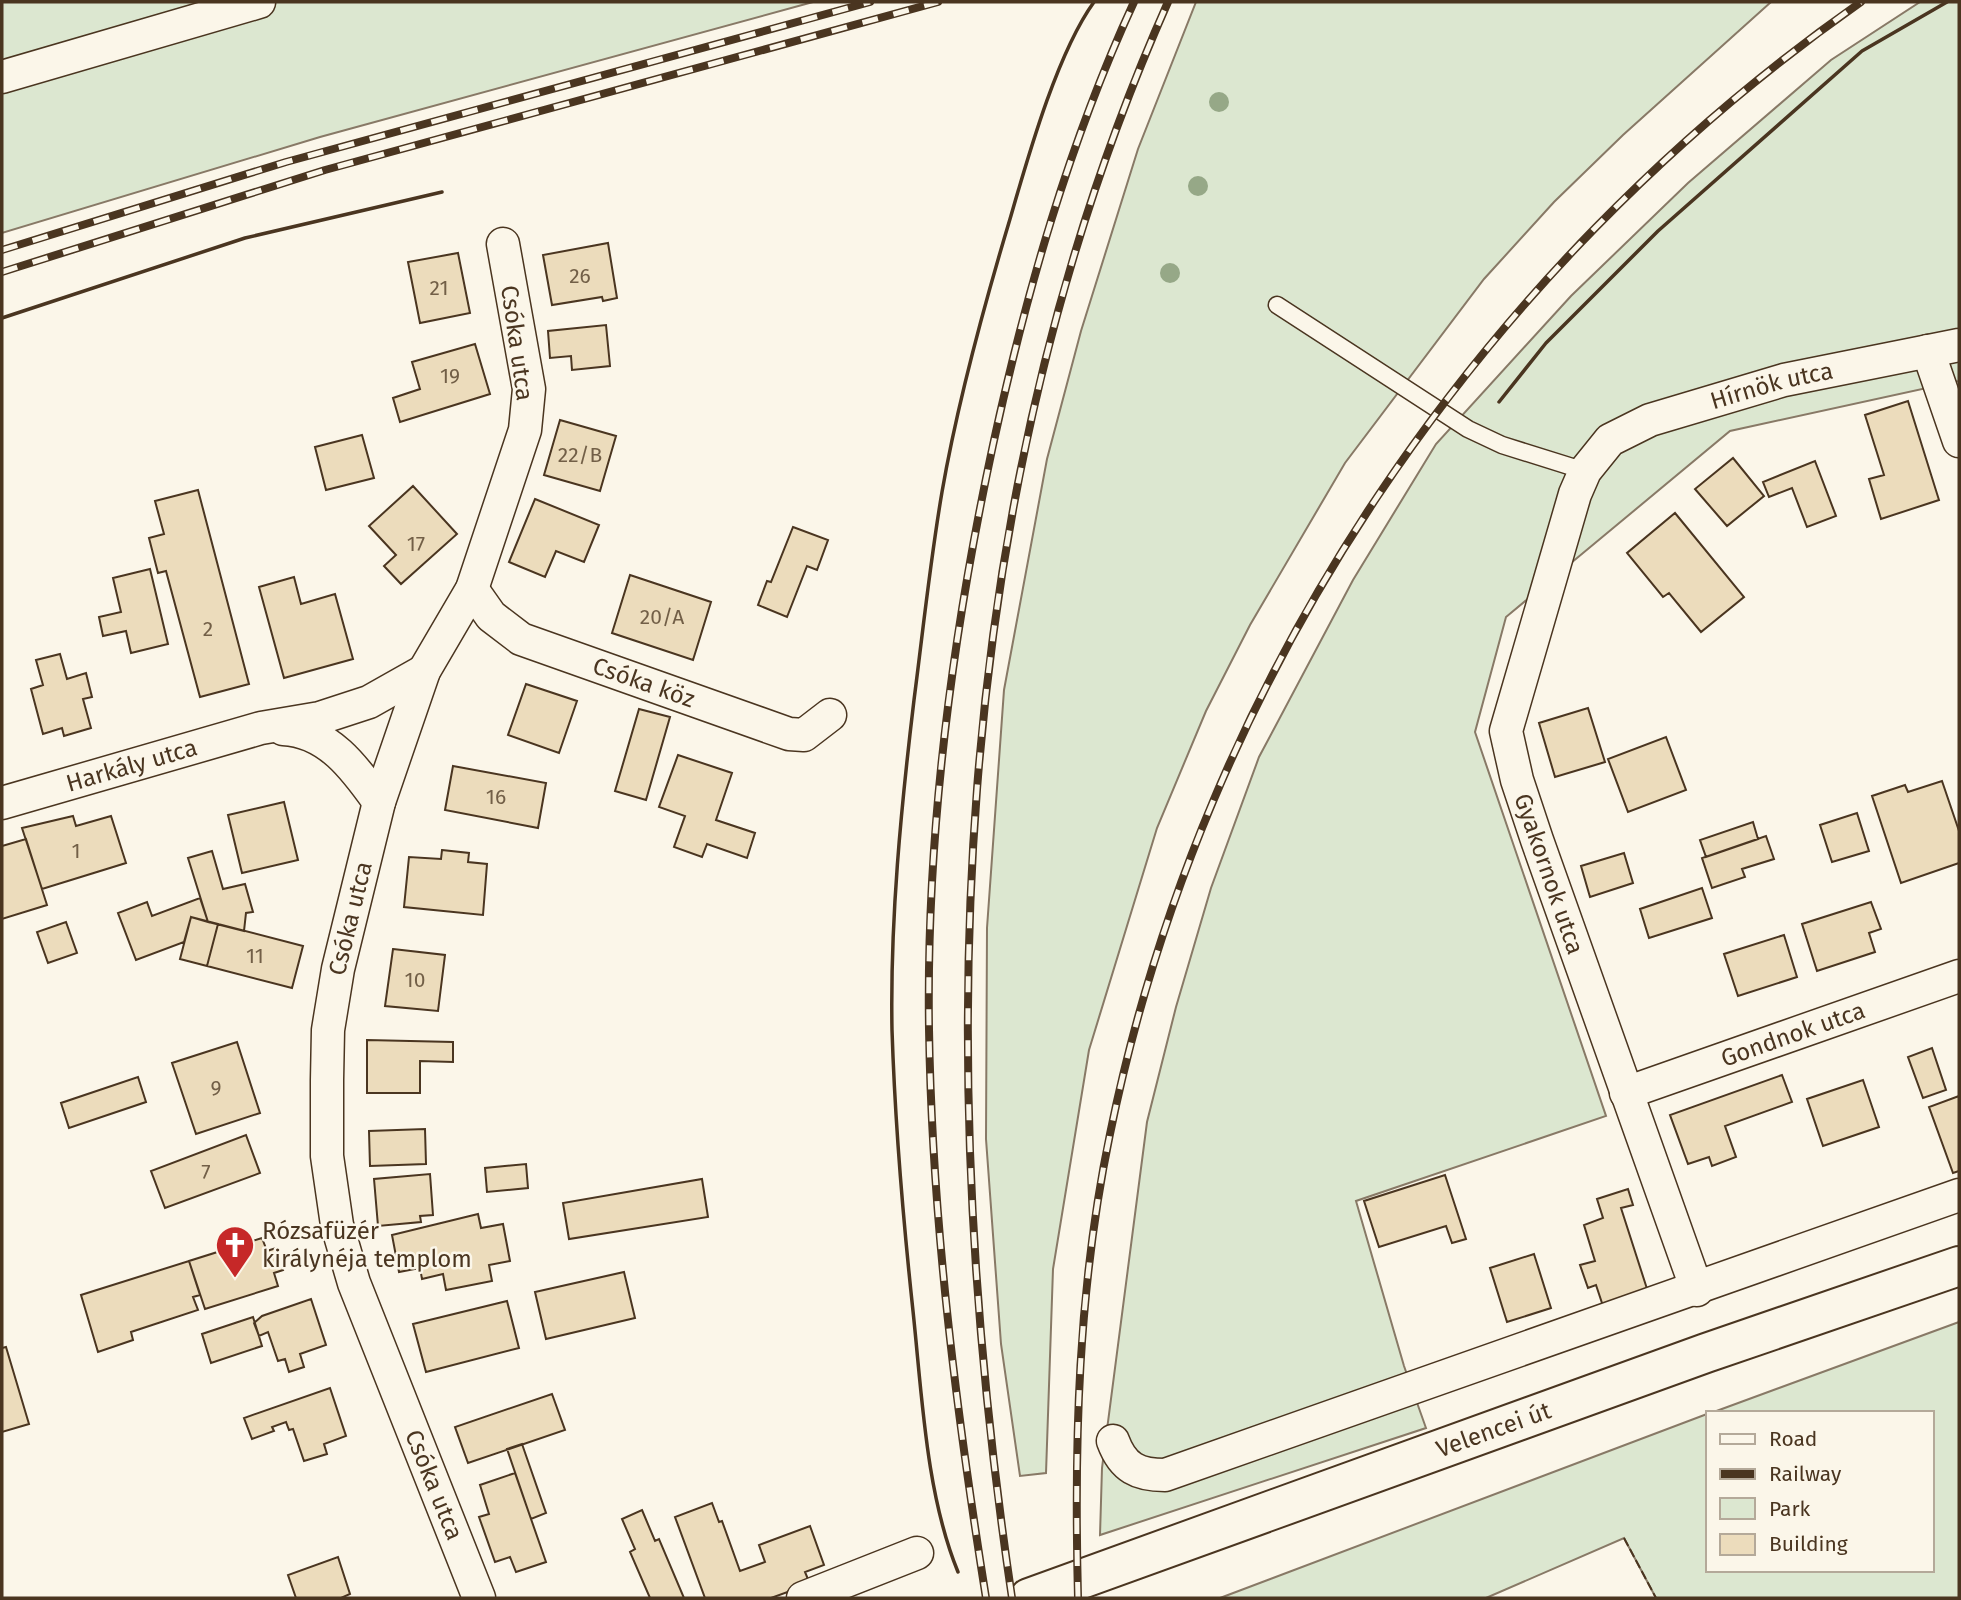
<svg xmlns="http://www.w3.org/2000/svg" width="1961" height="1600" font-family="'Fira Sans',sans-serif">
	<rect width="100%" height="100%" fill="#fbf6e9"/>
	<!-- green -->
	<path fill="#dce7d0" stroke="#887966" stroke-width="2" d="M2,2H813L320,137L2,233Z
		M1196,2H1771L1623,135L1554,202L1484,279L1345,463L1250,625L1206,711L1157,828L1089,1050L1053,1269L1046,1473L1020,1476L1001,1344L986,1139L987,928L1004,690L1047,459L1081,331L1138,149Z
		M1920,2H1959V381L1730,431L1506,617L1475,732L1606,1116L1356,1201L1404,1366L1426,1428L1100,1535L1102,1468L1147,1122L1176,1007L1211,888L1259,757L1353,580L1436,444L1571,296L1688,183L1831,60Z
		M1959,1322V1598H1656L1624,1538L1486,1598H1220L1707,1414V1570H1931V1413H1711Z"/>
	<!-- building -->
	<path fill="#ecdcbc" stroke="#4a3520" stroke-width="2" d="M608,243L617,298L603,301L602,297L552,305L543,255Z
		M458,253L470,313L420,323L408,262Z
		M606,325L610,366L572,370L571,356L550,358L548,331Z
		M475,344L490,394L400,422L393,398L420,389L412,362Z
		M1908,401L1939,500L1881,519L1869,479L1884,475L1865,415Z
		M560,420L616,436L600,491L544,475Z
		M362,435L374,478L326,490L315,447Z
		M1733,458L1764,496L1727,526L1695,489Z
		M1815,461L1836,516L1807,527L1792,488L1769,497L1763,482Z
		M413,486L457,534L401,584L384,566L396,555L369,526Z
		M198,490L249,684L200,697L166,571L158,573L149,538L164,534L155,501Z
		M535,499L599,525L584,562L556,551L545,577L509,562Z
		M1675,513L1744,597L1701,632L1669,593L1663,597L1627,553Z
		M793,527L828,540L817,570L807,566L787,617L758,605L767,581L771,582Z
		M150,569L168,644L131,653L126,631L103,636L99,617L121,612L113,578Z
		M630,575L711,602L693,660L612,633Z
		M294,577L301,604L335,594L353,659L284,678L259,587Z
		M60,654L67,679L86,673L92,697L83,699L91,728L64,736L62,728L43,734L31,689L43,685L36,660Z
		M526,684L577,701L559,753L508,735Z
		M1588,708L1605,762L1555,777L1539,723Z
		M639,709L670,717L646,800L615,791Z
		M1666,737L1686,790L1628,812L1608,759Z
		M678,755L732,773L716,820L755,833L747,858L707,844L702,857L674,847L685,816L659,807Z
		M453,766L546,783L538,828L445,810Z
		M1942,781L1959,831V863L1901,883L1872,796L1905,785L1908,792Z
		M284,802L298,860L242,873L228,815Z
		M1857,813L1869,851L1832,862L1820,825Z
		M73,816L76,826L111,816L126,863L42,889L22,828Z
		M1753,822L1758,839L1706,857L1700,840Z
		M1766,836L1774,859L1742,869L1745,877L1712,888L1702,858Z
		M26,839L47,905L2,919V846Z
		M442,850L469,853L468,862L487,864L483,915L404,907L409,857L441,859Z
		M212,851L223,889L245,884L253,912L246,913L244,931L208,922L188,858Z
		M1624,853L1633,883L1590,897L1581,866Z
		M1702,888L1712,918L1649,938L1640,909Z
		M200,898L208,922L191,917L184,942L136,960L118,913L147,902L152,916Z
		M1871,902L1881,929L1869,933L1875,952L1817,971L1802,924Z
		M191,917L218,924L207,966L180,959Z
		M66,922L77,953L48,963L37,932Z
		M218,924L303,946L292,988L207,966Z
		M1784,935L1797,977L1738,996L1724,954Z
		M393,949L445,955L438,1011L385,1006Z
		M367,1040L453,1042V1062L420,1061V1093H367Z
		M237,1042L260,1113L196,1134L172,1063Z
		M1932,1048L1946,1090L1923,1098L1908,1057Z
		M1782,1075L1792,1102L1725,1126L1736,1157L1712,1166L1709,1157L1688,1164L1670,1115Z
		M138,1077L146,1102L69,1128L61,1103Z
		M1863,1080L1879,1127L1823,1146L1807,1099Z
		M1959,1096V1171L1953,1173L1929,1107Z
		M425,1129L426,1164L370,1166L369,1131Z
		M246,1135L260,1173L165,1208L151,1171Z
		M526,1164L528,1188L487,1192L485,1168Z
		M430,1174L433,1215L420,1216L421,1222L378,1226L374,1179Z
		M1445,1175L1466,1239L1452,1243L1446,1226L1379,1247L1364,1201Z
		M702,1179L708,1217L569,1239L563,1203Z
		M1628,1189L1633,1205L1621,1208L1649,1295L1604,1309L1596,1285L1588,1288L1580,1265L1595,1261L1584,1225L1603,1218L1597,1199Z
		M478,1214L481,1228L503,1224L510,1261L489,1265L492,1281L446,1290L443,1274L422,1279L420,1268L399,1272L392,1235Z
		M262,1238L267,1251L276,1248L283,1270L274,1273L278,1286L205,1309L189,1261Z
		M1534,1254L1551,1308L1507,1322L1490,1268Z
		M189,1261L200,1295L193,1297L198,1310L131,1332L133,1340L98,1352L81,1295Z
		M624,1272L635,1318L546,1339L535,1292Z
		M311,1299L326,1345L300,1354L304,1367L289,1372L285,1359L278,1361L268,1332L259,1336L254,1323L262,1316Z
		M507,1301L519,1348L426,1372L413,1324Z
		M253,1317L262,1346L211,1363L202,1334Z
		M6,1347L29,1424L2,1432V1348Z
		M330,1388L346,1436L324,1444L327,1454L304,1461L293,1429L289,1430L286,1422L272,1427L274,1431L252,1439L244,1418Z
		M552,1394L565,1430L468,1463L455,1427Z
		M522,1444L546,1513L531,1519L507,1449Z
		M515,1473L546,1562L516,1572L510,1557L495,1562L479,1517L489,1514L480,1485Z
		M712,1503L719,1522L722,1521L740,1571L765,1562L759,1545L810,1526L824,1565L805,1572L810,1584L771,1598H705L675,1517Z
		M642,1510L655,1541L659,1539L684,1598H650L630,1552L635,1549L622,1519Z
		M338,1557L350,1594L341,1598H296L288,1575Z"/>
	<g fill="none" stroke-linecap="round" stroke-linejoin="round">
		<!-- service casing -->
		<g stroke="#4a3520" stroke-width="19">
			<path id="service" d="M1277,305L1468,429L1502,445L1585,471"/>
		</g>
		<!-- minor casing -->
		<g stroke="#4a3520" stroke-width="35">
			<g id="minor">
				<path d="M2,77L259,2"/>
				<path d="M1928,351L1959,441"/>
				<path id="s1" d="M472,589L491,616L521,639L789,734L804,735L830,715"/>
				<path d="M283,729C328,731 355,768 379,802"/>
				<path id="s2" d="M2,803L261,728L320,718L369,702L424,671"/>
				<path id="s3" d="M1626,1093L1959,976"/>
				<path id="s4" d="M1697,1290L1537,840L1517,780L1506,731L1575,494L1585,471L1610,440L1650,420L1784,380L1959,345"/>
				<path d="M1113,1441C1123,1468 1138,1475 1165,1475L1959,1195"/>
				<path id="s5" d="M479,1598L354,1283L337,1225L327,1156V1080L328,1030L338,969L379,802L424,671L472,589L525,430L529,389L503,244"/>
				<path d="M803,1598L917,1553"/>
			</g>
		</g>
		<!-- secondary casing -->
		<g stroke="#4a3520" stroke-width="42">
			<g id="secondary">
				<path id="s6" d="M1029,1598L1706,1353L1959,1266"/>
			</g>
		</g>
		<!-- service -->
		<use href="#service" stroke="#fbf6e9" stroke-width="16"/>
		<!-- minor -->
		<use href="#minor" stroke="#fbf6e9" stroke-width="32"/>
		<!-- secondary -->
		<use href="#secondary" stroke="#fbf6e9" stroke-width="38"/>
		<!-- rail casing -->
		<g stroke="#4a3520" stroke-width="8">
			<path id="rail" d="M2,250L286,162L870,2
				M2,272L325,170L938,2
				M986,1598C956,1410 932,1220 929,1029C926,833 952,636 993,445C1026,293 1069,143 1134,2
				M1012,1598C933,1067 946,500 1168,2
				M1078,1598C1074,1441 1078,1288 1110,1134C1203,676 1480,269 1861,2"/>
		</g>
		<!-- rail -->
		<use href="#rail" stroke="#fbf6e9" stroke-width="5" stroke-dasharray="16" stroke-linecap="butt"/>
		<!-- fence -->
		<path stroke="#4a3520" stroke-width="2" stroke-dasharray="9 3.5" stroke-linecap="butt" d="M1624,1538L1656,1598"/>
		<!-- wall -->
		<path stroke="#4a3520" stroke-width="3.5" d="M2,318L245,238L442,192
			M1499,402L1546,343L1658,231L1862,51L1947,2
			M958,1572C926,1494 922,1395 913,1311C903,1218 895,1123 892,1030C890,921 901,808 914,700C923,631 930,562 942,492C958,400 983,309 1010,219C1028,157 1057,53 1094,2"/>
	</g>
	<!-- trees -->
	<g fill="#96a887">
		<circle cx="1219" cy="102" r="10"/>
		<circle cx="1198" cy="186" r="10"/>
		<circle cx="1170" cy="273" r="10"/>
	</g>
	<!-- icons -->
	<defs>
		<g id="church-pin" transform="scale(2.0125)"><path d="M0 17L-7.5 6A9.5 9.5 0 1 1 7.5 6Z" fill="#c62828" stroke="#fbf6e9"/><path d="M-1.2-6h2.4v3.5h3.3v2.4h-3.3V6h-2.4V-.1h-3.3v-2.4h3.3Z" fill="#fff"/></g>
	</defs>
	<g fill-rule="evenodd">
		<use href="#church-pin" x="235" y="1245"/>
	</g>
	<g text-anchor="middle" stroke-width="5" stroke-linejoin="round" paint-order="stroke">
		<!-- number labels -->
		<g font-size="21" fill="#725f47">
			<text x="580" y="283">26</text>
			<text x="439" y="295">21</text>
			<text x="450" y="383">19</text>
			<text x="580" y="462">22/B</text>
			<text x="416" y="551">17</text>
			<text x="662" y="624">20/A</text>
			<text x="208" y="636">2</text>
			<text x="496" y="804">16</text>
			<text x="76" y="858">1</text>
			<text x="255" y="963">11</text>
			<text x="415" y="987">10</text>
			<text x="216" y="1095">9</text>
			<text x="206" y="1179">7</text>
		</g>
		<!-- street labels -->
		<g font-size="24" fill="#4a3520" stroke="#fbf6e9">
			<text transform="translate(517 343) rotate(82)" y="8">Csóka utca</text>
			<text dy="8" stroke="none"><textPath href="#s4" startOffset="1074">Hírnök utca</textPath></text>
			<text dy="8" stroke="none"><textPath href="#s1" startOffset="201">Csóka köz</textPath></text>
			<text dy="8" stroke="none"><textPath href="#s2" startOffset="135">Harkály utca</textPath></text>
			<text transform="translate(1549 874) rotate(71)" y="8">Gyakornok utca</text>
			<text dy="8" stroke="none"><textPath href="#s5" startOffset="709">Csóka utca</textPath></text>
			<text dy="8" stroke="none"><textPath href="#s3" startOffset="177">Gondnok utca</textPath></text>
			<text dy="8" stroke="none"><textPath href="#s6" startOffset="494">Velencei út</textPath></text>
			<text transform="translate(434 1485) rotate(68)" y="8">Csóka utca</text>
		</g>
		<!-- poi labels -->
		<g font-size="24" fill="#4a3520" stroke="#fbf6e9" text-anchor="start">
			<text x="262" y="1239">Rózsafüzér<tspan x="262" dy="28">királynéja templom</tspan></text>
		</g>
	</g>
	<!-- border -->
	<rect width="1961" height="1600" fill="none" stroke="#4a3520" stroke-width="7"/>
	<!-- legend -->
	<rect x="1706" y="1411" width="228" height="161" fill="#fbf6e9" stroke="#b4a999" stroke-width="2"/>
	<rect x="1720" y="1434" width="35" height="10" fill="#fbf6e9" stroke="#b4a999" stroke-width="2"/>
	<text x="1769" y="1446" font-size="21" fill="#4a3520">Road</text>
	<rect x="1720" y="1469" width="35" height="10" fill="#4a3520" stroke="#b4a999" stroke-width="2"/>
	<text x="1769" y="1481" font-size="21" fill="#4a3520">Railway</text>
	<rect x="1720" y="1498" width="35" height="21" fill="#dce7d0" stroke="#b4a999" stroke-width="2"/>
	<text x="1769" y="1516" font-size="21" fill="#4a3520">Park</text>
	<rect x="1720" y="1534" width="35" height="21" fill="#ecdcbc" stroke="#b4a999" stroke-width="2"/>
	<text x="1769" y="1551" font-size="21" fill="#4a3520">Building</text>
</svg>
